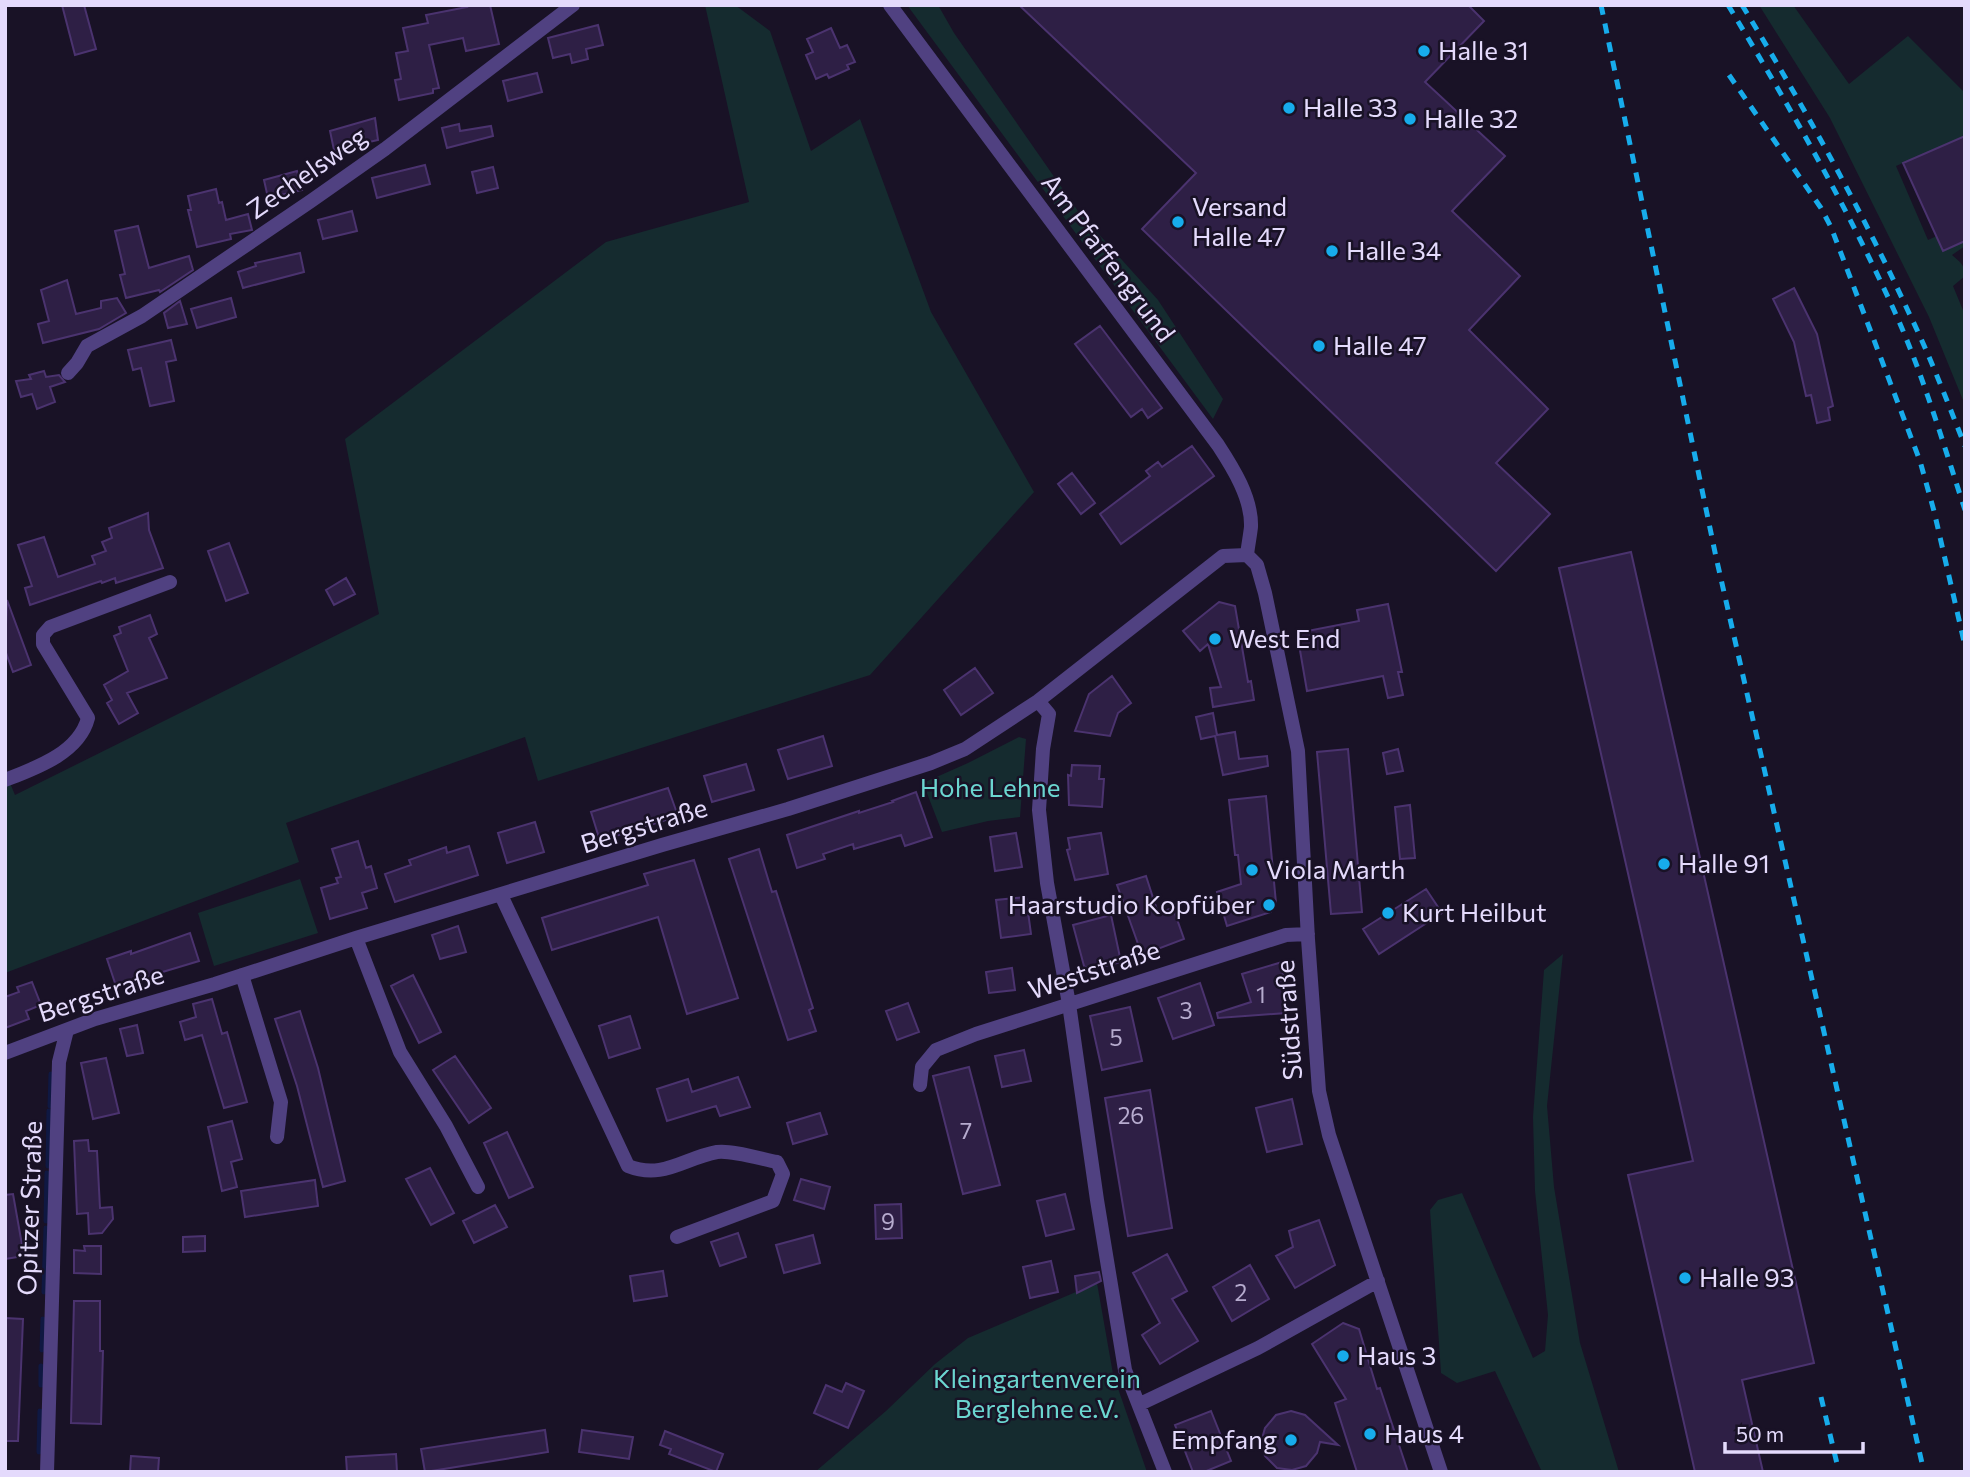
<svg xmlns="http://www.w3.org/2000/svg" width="1970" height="1477" font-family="Commissioner,sans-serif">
	<rect width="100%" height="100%" fill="#191226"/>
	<!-- green -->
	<path fill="#152b2f" d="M705,5H735L770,31L811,151L860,119L931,312L1034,492L870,675L538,781L525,737L286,823L299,862L5,973V771L15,795L379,614L345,439L606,242L749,202Z
		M907,5H938L954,33L1078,211L1158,300L1223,399L1213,419Z
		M1759,5H1793L1849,84L1908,36L1965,93V136L1896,166L1928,240L1937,236L1943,251L1965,241V246L1952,255C1960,262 1965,265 1965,276L1953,286L1965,315V405L1929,317L1830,118Z
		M1019,737L1026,739L1020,817L988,821L942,832L923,783L968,763Z
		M300,879L318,933L214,966L198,913Z
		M1563,954L1547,1106L1554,1187L1580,1343L1619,1472H1542L1495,1371L1457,1383L1441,1373L1430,1210L1438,1200L1462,1193L1533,1358L1545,1351L1548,1315L1535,1191L1533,1117L1544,970Z
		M1097,1283L1113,1374L1147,1472H815L886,1411L935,1364L968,1338Z"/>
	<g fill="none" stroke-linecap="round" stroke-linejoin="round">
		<!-- stream -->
		<path stroke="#0f1842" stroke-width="5" d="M50,1106L51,1074
			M48,1166L49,1111
			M46,1221L47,1173
			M44,1292L46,1228
			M42,1350L43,1319
			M41,1385V1366
			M39,1452L40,1411"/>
	</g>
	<!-- building -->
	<path fill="#2e1f45" stroke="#4b336f" stroke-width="2" d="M62,5H84L96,49L75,55Z
		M466,5H490L499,44L466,51L463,38L429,45L439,88L433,89V93L399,100L395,80L401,79L396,53L408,51L403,28L428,23L426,15L467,7Z
		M1019,5H1468L1484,21L1425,82L1505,156L1452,211L1520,276L1469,330L1548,409L1496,463L1550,514L1496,571L1142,229L1196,173Z
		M598,25L603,45L586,49L588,59L572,63L570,54L553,58L548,38Z
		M831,28L840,48L847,45L855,62L847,65L849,69L829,78L827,74L816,79L806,55L813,52L807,39Z
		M537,73L542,92L508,101L503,81Z
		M375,118L378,140L334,150L330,131Z
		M459,124L460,131L491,126L493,136L447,148L442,128Z
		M1965,136V241L1943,251L1903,163Z
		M425,165L430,184L377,198L372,178Z
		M493,167L498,188L477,193L472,172Z
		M297,171L302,190L268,198L264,180Z
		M216,189L219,203L222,202L226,220L248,214L252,230L230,234L231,239L197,247L188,210H191L188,196Z
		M352,211L357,231L323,239L318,220Z
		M138,226L149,268L189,256L193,270L160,292L159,290L126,298L120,275L125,274L115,231Z
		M300,253L304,272L243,288L238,272L256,266L255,263Z
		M67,280L76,314L101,308V301L117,298L126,313L99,329L43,343L38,324L49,321L41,290Z
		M1794,288L1817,334L1833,406L1828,408L1830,420L1817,423L1811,395L1806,396L1794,342L1773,299Z
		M231,298L236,317L197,328L191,309Z
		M180,301L187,324L168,328L164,313Z
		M1100,326L1162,408L1148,418L1142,409L1131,417L1075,344Z
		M171,340L176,360L166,362L174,401L150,406L141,368L133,370L128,350Z
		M44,371L46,377L59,375L65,382L50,387L55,402L37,409L32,394L21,397L16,381L31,379L29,375Z
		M1192,446L1214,476L1121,544L1100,514L1150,476L1146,471L1158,462L1162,467Z
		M1072,473L1095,503L1081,514L1058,484Z
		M148,513L149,530L163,568L116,583L115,578L102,583L101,581L30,605L25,588L32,586L18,545L44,537L58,577L95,564L92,556L106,551L102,542L112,538L109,528Z
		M229,543L248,593L226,601L208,551Z
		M1631,552L1814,1363L1742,1380L1763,1472H1695L1628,1175L1693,1161L1559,568Z
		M346,578L355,594L334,605L326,590Z
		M7,600L31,665L13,672L5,650Z
		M1219,602L1235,606L1248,682L1251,681L1254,700L1213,707L1210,688L1221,687L1208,644L1200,651L1183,631Z
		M1388,604L1402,672H1398L1403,695L1388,698L1383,676L1307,691L1297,633L1359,621L1357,610Z
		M150,615L157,634L149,638L167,678L127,693L138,713L119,724L107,703L112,700L104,685L128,671L114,636L121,633L119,627Z
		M975,668L993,693L961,715L944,690Z
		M1112,676L1131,703L1118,713L1110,736L1075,731L1089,694Z
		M1213,713L1217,735L1235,732L1239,759L1267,756L1268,766L1223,775L1215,736L1201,739L1196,717Z
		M823,736L832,766L788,779L778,750Z
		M1348,749L1362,912L1331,914L1317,752Z
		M1398,749L1403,771L1387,774L1383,753Z
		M746,764L754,790L712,802L704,776Z
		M1072,765L1100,766L1099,779H1104L1102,807L1069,805L1068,775L1071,776Z
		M668,788L678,816L600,841L591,812Z
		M916,792L932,837L905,846L901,835L854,849L853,844L823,854L825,859L797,868L787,835L859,811V813L893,802L892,801Z
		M1266,796L1276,903L1271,912L1227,926L1217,892L1241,884L1238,855H1235L1229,800Z
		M1410,805L1415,858L1400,859L1395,807Z
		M535,822L544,852L507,863L498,833Z
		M1016,833L1022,867L995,871L990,837Z
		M1101,833L1108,874L1075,880L1067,850L1070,849L1068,838Z
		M358,841L366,868L371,866L377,888L362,893L367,908L330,919L321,888L338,883L336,878L341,877L332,849Z
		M469,846L478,875L395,902L385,874L411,865L409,860L446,847L447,853Z
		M759,849L772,892L776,891L813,1008L809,1010L816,1031L788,1040L729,859Z
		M694,860L738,998L687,1014L658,917L552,950L542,918L648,885L644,874Z
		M1146,876L1158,913L1173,908L1184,939L1142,955L1117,885Z
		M1426,889L1442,913L1379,954L1363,929Z
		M1026,897L1031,934L1001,938L996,900Z
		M1111,915L1121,962L1090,970L1084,966L1073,925Z
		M458,926L466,952L440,959L432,935Z
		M190,933L199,961L116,986L107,959L131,951V954Z
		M1282,962L1286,1013L1218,1018L1217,1013L1251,1002L1242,974Z
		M1012,968L1015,990L989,993L986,972Z
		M413,975L441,1032L419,1043L391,986Z
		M32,982L41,1005L26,1011L29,1019L5,1028V997L19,992L17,987Z
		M1200,983L1214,1025L1173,1039L1158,998Z
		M212,999L222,1034L227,1032L247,1102L224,1108L202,1035L185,1040L180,1022L196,1017L193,1004Z
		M908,1003L919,1032L897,1040L886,1011Z
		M1130,1007L1142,1061L1102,1070L1090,1016Z
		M300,1011L318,1068L345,1181L323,1187L297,1086L275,1019Z
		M630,1016L640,1048L609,1058L599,1026Z
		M137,1025L143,1053L127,1056L120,1029Z
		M1024,1050L1031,1081L1002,1087L995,1056Z
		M455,1056L491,1108L469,1123L433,1070Z
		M106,1058L119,1113L93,1119L81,1063Z
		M969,1067L1000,1185L963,1194L933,1076Z
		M738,1077L750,1107L720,1116L716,1106L667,1121L657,1089L688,1079L692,1092Z
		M1150,1090L1172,1228L1128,1236L1105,1098Z
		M1292,1099L1302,1144L1267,1152L1256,1108Z
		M820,1113L827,1134L793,1144L787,1123Z
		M232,1121L242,1159L231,1162L237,1187L222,1191L208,1127Z
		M507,1132L533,1187L509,1198L484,1143Z
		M88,1140L89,1151H97L100,1208L112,1207L113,1219L102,1233L89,1234L88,1213L77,1214L74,1141Z
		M430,1168L454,1213L431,1225L406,1179Z
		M801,1179L830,1187L824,1209L794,1200Z
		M315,1180L318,1206L245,1217L241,1191Z
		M13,1194L24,1256L5,1259V1195Z
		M1065,1194L1074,1229L1046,1236L1037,1201Z
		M901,1204L902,1238L876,1239L875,1205Z
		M495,1205L507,1227L474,1243L463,1221Z
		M1319,1220L1335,1265L1295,1288L1276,1256L1293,1247L1289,1231Z
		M738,1233L746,1257L720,1266L711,1242Z
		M813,1235L820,1263L784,1273L776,1245Z
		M205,1236V1251L183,1252V1237Z
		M84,1246H101V1274L74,1273V1250L85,1251Z
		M1167,1254L1187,1291L1172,1299L1198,1341L1160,1364L1142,1335L1160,1323L1133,1273Z
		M1051,1261L1058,1292L1030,1298L1023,1267Z
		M1250,1265L1269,1299L1232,1321L1213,1287Z
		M663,1271L667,1296L634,1301L630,1276Z
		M1099,1272L1101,1281L1077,1293L1075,1276Z
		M74,1301H100V1351H103L101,1424L71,1423Z
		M5,1318L23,1319L18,1441H5Z
		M1343,1323L1359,1329L1377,1389L1380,1388L1408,1472H1357L1335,1403L1346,1399L1312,1344Z
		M846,1383L864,1391L848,1428L814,1413L826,1385L842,1392Z
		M1211,1411L1231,1461L1204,1472H1193L1175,1425Z
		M1291,1411L1305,1415L1338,1445L1320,1442L1317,1453L1306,1466L1292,1470L1277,1468L1265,1456L1261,1442L1265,1428L1276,1415Z
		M545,1430L548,1452L425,1472L421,1449Z
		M582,1430L633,1437L629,1459L579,1452Z
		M665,1431L723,1454L716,1472L669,1454L671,1449L660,1445Z
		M396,1454L397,1472H347L346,1457Z
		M131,1456L159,1458L158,1472H130Z"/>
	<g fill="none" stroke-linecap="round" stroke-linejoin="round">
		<!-- minor -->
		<path stroke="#504181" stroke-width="14" d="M890,5L1218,445C1233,468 1252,498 1251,527C1250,536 1248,546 1247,555
			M68,373L77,363L87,346L142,316L311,201L385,149L573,5
			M1247,555L1257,565L1265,593L1298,751L1308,939L1319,1091L1329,1135L1441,1472
			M1038,701L1049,714L1043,749L1039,810L1047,883L1069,1004L1097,1200L1125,1370L1165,1472
			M5,780C36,768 79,753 88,718L43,644V635L50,627L170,582
			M501,895L628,1166C663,1180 684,1158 717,1152C732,1150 761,1159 777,1162L783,1174L773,1201L677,1237
			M356,938L400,1052L446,1126L478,1187
			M242,975L281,1102L277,1137
			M5,1053L95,1019L215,984L356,938L662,845L788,809L931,763L965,749L1038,701L1223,556L1247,555
			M920,1085L922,1067L936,1050L976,1034L1286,935L1308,934
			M1140,1404L1258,1348L1378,1281
			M47,1472L59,1062L67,1030"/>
		<!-- rail -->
		<path stroke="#17aceb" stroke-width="5" stroke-dasharray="10 9" stroke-linecap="butt" d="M1601,5L1716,557L1924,1472
			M1728,5C1790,107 1849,210 1898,319C1925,381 1944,446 1965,510
			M1742,5C1803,105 1860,207 1909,313C1930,356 1947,401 1965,446
			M1729,75L1821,208L1831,227L1920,461L1934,511L1965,646
			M1821,1397L1839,1472"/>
	</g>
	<!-- markers -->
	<g fill="#17aceb" stroke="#191226" stroke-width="2.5">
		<circle cx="1424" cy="51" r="7"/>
		<circle cx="1289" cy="108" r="7"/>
		<circle cx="1410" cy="119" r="7"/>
		<circle cx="1178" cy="222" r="7"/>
		<circle cx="1332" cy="251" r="7"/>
		<circle cx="1319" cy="346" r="7"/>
		<circle cx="1215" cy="639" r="7"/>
		<circle cx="1664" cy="864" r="7"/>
		<circle cx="1252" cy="870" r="7"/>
		<circle cx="1269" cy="905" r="7"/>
		<circle cx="1388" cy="913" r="7"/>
		<circle cx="1685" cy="1278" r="7"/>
		<circle cx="1343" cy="1356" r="7"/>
		<circle cx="1370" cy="1434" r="7"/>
		<circle cx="1291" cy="1440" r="7"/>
	</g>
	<g text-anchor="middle" stroke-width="5" stroke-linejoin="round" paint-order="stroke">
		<!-- number labels -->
		<g font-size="23" fill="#b6abce">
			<text x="1261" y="1003">1</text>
			<text x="1186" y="1019">3</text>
			<text x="1116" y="1046">5</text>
			<text x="1131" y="1124">26</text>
			<text x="966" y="1139">7</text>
			<text x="888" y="1230">9</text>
			<text x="1241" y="1301">2</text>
		</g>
		<!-- poi labels -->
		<g font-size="26" fill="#e4dafc" stroke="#191226" text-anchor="start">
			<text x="1438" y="60">Halle 31</text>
			<text x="1303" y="117">Halle 33</text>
			<text x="1424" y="128">Halle 32</text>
			<text x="1192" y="216">Versand<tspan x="1192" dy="30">Halle 47</tspan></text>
			<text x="1346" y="260">Halle 34</text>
			<text x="1333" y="355">Halle 47</text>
			<text x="1229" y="648">West End</text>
			<text x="1678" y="873">Halle 91</text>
			<text x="1266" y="879">Viola Marth</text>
			<text x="1255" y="914" text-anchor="end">Haarstudio Kopfüber</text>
			<text x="1402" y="922">Kurt Heilbut</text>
			<text x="1699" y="1287">Halle 93</text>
			<text x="1357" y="1365">Haus 3</text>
			<text x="1384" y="1443">Haus 4</text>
			<text x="1277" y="1449" text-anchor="end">Empfang</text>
		</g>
		<!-- street labels -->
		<g font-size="26" fill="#e4dafc" stroke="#191226">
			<text transform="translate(307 173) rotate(-35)" y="9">Zechelsweg</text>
			<text transform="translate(1108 258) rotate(53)" y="9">Am Pfaffengrund</text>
			<text transform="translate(644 826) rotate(-17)" y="9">Bergstraße</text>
			<text transform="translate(1094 970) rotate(-18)" y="9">Weststraße</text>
			<text transform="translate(101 994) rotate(-18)" y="9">Bergstraße</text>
			<text transform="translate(1289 1020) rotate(-94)" y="9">Südstraße</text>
			<text transform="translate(30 1208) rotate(-88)" y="9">Opitzer Straße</text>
		</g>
		<!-- park labels -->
		<g font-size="26" fill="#6bd6d0" stroke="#191226">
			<text x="990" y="797">Hohe Lehne</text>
			<text x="1037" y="1388">Kleingartenverein<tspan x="1037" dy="30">Berglehne e.V.</tspan></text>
		</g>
	</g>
	<!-- border -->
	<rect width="1970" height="1477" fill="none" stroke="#e4dafc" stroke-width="14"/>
	<!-- scale -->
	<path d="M1725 1442v10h138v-10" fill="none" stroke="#e4dafc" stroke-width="3.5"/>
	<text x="1736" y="1442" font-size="21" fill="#e4dafc" stroke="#191226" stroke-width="5" paint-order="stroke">50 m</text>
</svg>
